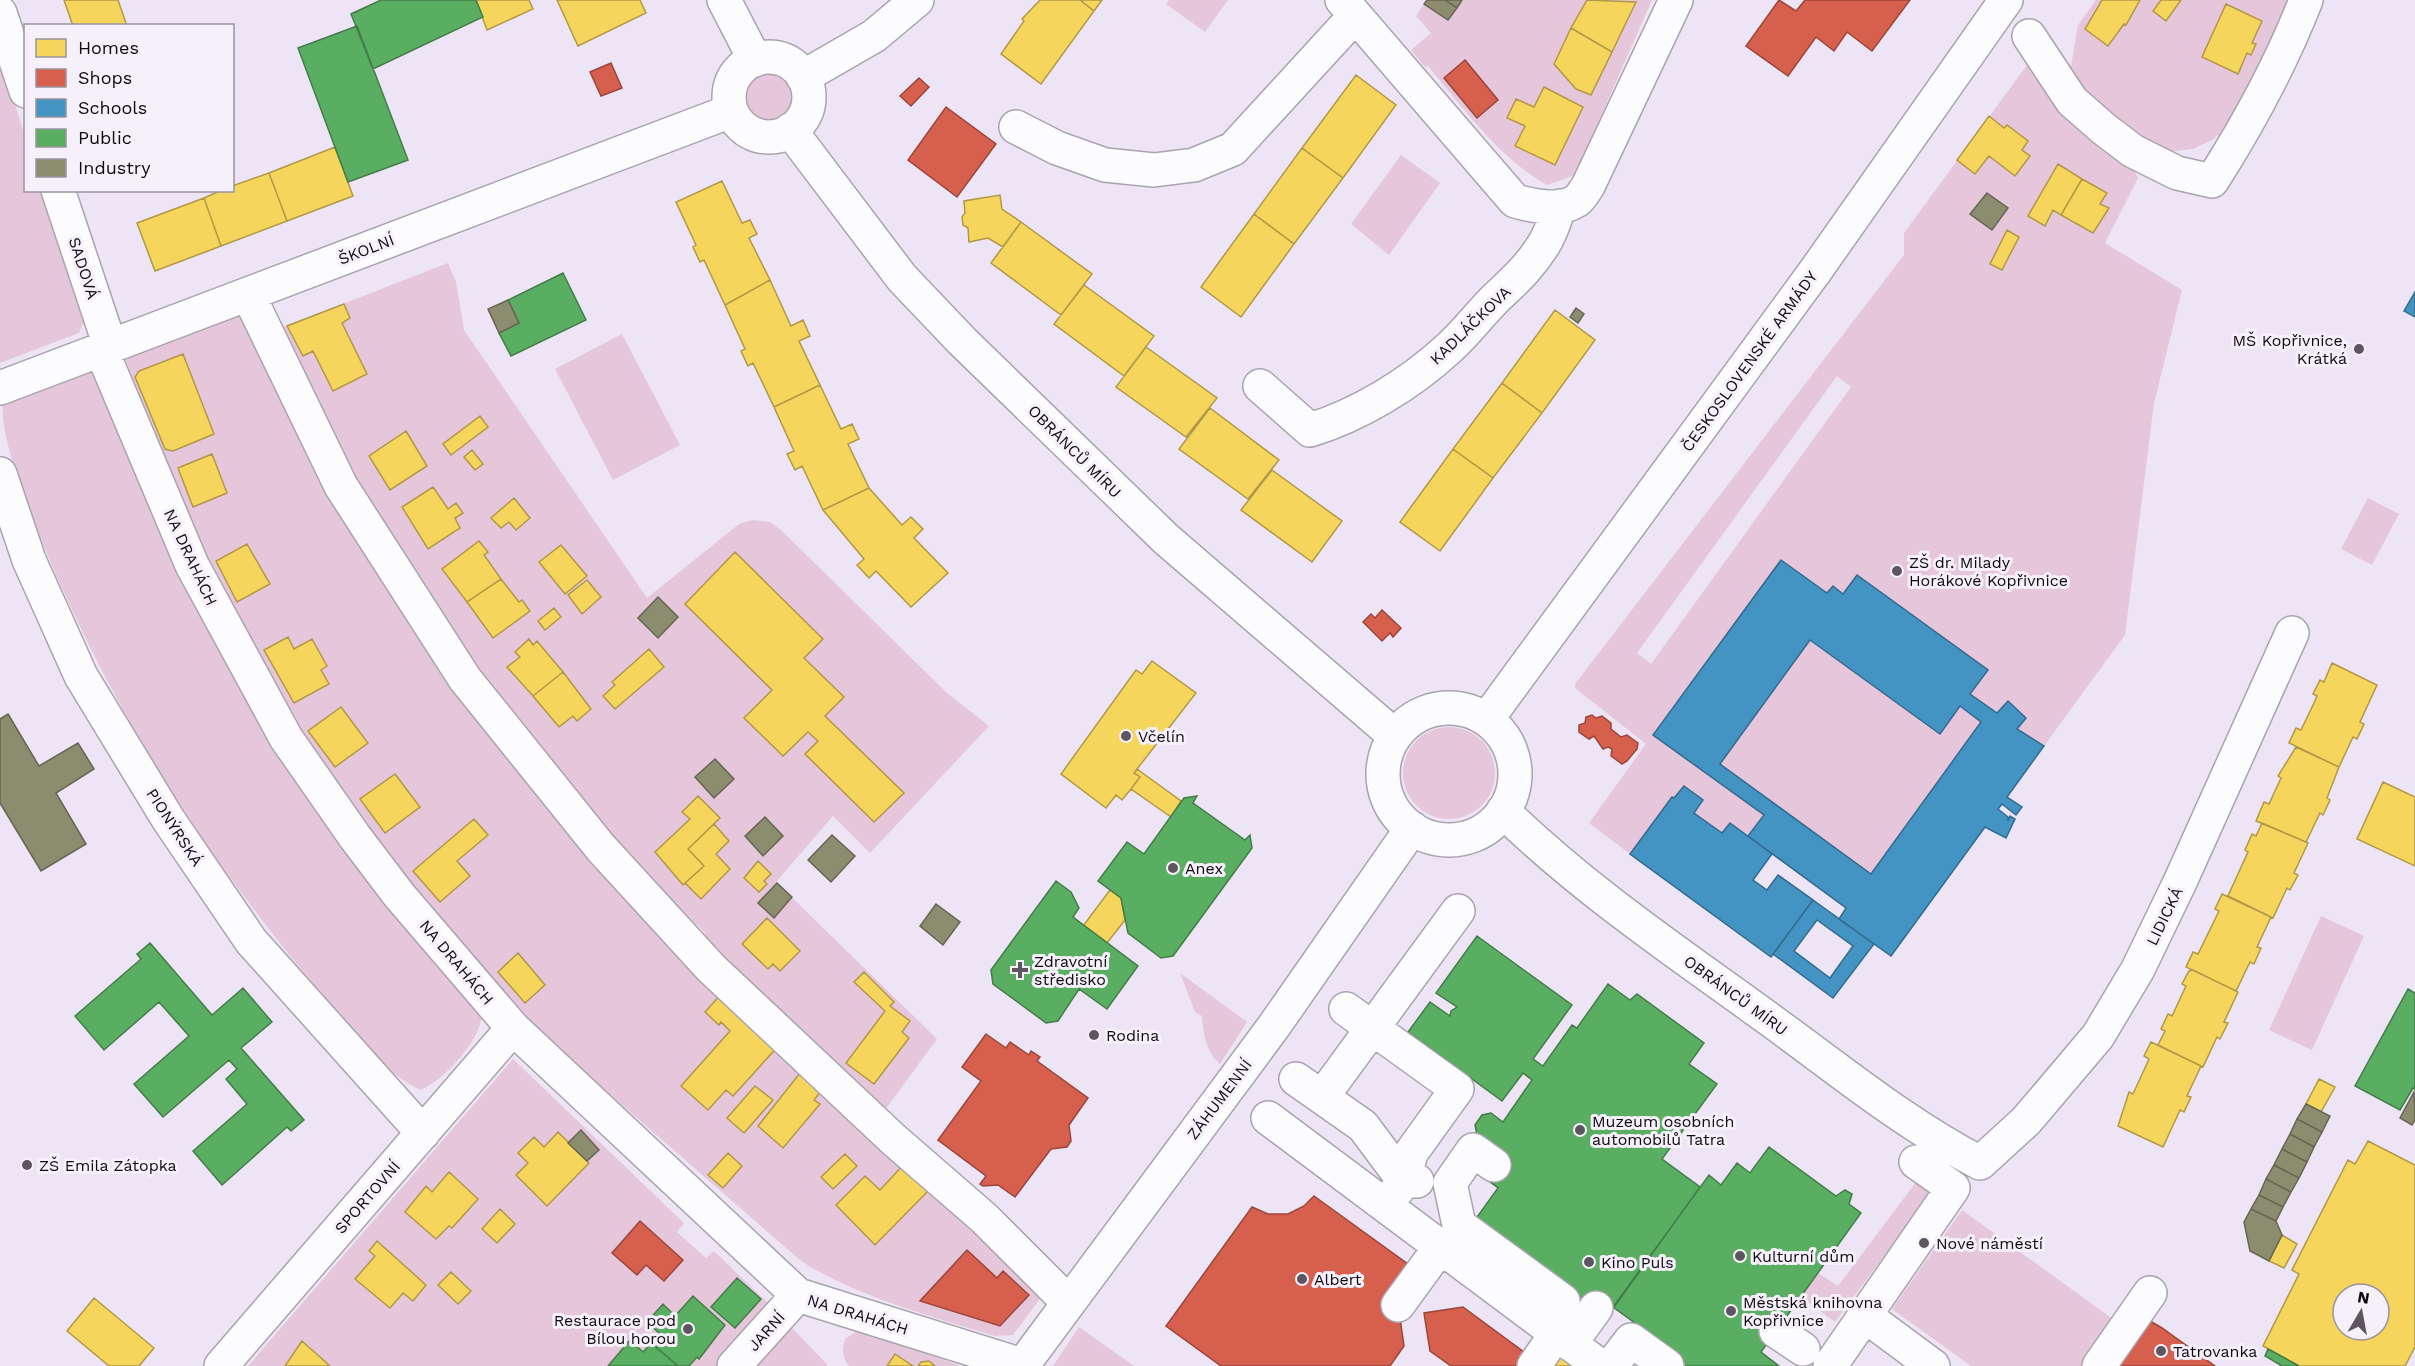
<svg xmlns="http://www.w3.org/2000/svg" width="2415" height="1366" font-family="'Work Sans',sans-serif">
	<rect width="100%" height="100%" fill="#ede5f5"/>
	<!-- green -->
	<path fill="#e5c6da" fill-rule="evenodd" d="M1169,0H1228L1205,32L1166,4Z
		M1462,0H1652L1575,175L1547,185C1497,156 1465,110 1428,66L1425,67L1411,50L1431,33L1416,16L1424,4L1448,20Z
		M2096,0H2292L2232,125L2212,140L2193,149L2167,152L2118,125L2069,78L2078,25Z
		M0,58L25,136L26,190L44,191L84,321L79,333L0,363Z
		M2027,65L2064,115L2134,169L2138,178L2105,243L2182,290L2154,403L2125,635L2044,746L2017,729L2025,718L2008,701L1997,713L1970,694L1987,670L1857,575L1843,594L1833,586L1827,593L1781,560L1653,734L1764,815L1748,836L1730,823L1722,833L1694,813L1703,800L1684,786L1674,798L1672,797L1630,854L1589,823L1646,744L1575,688V684L1904,255V233ZM1837,376L1851,387L1651,664L1637,653Z
		M744 98a26 26 0 1 1 52 0a26 26 0 1 1-52 0Z
		M1401,155L1440,183L1389,255L1351,224Z
		M448,263L456,282L464,330L647,598L739,524L753,520L770,522L781,530L947,693L989,726L870,853L833,816L776,882L937,1039L882,1114L705,941V933L681,909L673,908L471,673L478,666L408,563L327,432L276,330Z
		M248,311L477,707L1042,1296L1013,1335L995,1336C930,1316 858,1297 801,1261L528,1023L399,874L294,731L202,558L125,358Z
		M622,334L680,445L613,480L555,369Z
		M91,366L154,504L482,1014C481,1040 444,1080 421,1090C383,1073 354,1031 327,1000C197,849 89,675 21,487C13,465 0,424 3,401Z
		M2368,498L2399,514L2372,565L2341,549Z
		M1810,640L1940,734L1960,706L1981,722L1871,874L1720,764Z
		M1403 773a46 46 0 1 1 92 0a46 46 0 1 1-92 0Z
		M2321,916L2364,936L2312,1050L2269,1030Z
		M1180,973L1247,1022L1220,1064C1205,1050 1204,1036 1202,1016L1195,1012Z
		M513,1059L684,1223L677,1232L706,1258L714,1251L772,1307L718,1366H248Z
		M1922,1174L1936,1186L1835,1322L1801,1297L1818,1273L1838,1286Z
		M1962,1210L2117,1322L2085,1366H1971L1892,1309Z
		M790,1326L827,1364V1366H754Z
		M1079,1327L1134,1366H1053Z
		M857,1331L885,1338L960,1366H849C842,1357 842,1350 845,1339Z"/>
	<!-- homes -->
	<path fill="#f6d55c" stroke="#b19846" stroke-width="1.5" fill-rule="evenodd" d="M64,0H118L127,26H73Z
		M476,0H529L533,9L487,30Z
		M557,0H640L646,13L578,46Z
		M1040,0H1080L1094,11L1041,84L1001,54L1024,21L1022,19Z
		M1080,0H1102L1094,11Z
		M1587,0L1636,2L1612,52L1571,28Z
		M2102,0H2140L2126,25L2124,24L2108,46L2085,29Z
		M2161,0H2181L2166,21L2153,11Z
		M2226,4L2262,21L2252,43L2256,44L2251,55L2247,53L2238,74L2202,57Z
		M1571,28L1612,52L1591,95L1576,89L1554,64Z
		M1356,75L1396,105L1343,178L1302,148Z
		M1544,87L1583,107L1555,165L1515,146L1525,126L1507,118L1516,99L1534,107Z
		M1989,116L2004,128L2007,125L2028,141L2022,150L2030,156L2015,176L1989,156L1975,174L1957,160Z
		M335,147L353,196L287,221L269,173Z
		M1302,148L1343,178L1294,244L1254,214Z
		M2058,164L2082,179L2061,215L2053,210L2045,226L2028,216Z
		M269,173L287,221L221,246L204,198L222,190H232V186Z
		M2082,179L2107,193L2100,204L2109,208L2093,233L2061,215Z
		M722,181L742,223L750,220L757,234L749,238L770,280L725,305L704,260L700,262L693,247L696,245L676,202Z
		M1000,195L1002,209L1021,222L1003,247L988,238L969,242L968,228L963,225L962,217L965,213L964,201Z
		M204,198L221,246L155,271L137,223Z
		M1254,214L1294,244L1241,317L1201,287Z
		M1021,222L1092,274L1061,315L991,263Z
		M2007,230L2019,237L2002,270L1990,264Z
		M770,280L791,326L803,320L810,336L799,341L820,385L774,407L753,363L748,366L741,351L745,349L725,305Z
		M1084,285L1154,336L1124,376L1054,324Z
		M344,304L350,318L342,323L367,374L333,391L313,351L303,356L287,326Z
		M1555,310L1595,340L1542,413L1502,383Z
		M1146,347L1217,398L1186,437L1116,387Z
		M183,354L214,434L173,451L165,449L135,377L139,371Z
		M1502,383L1542,413L1493,478L1453,449Z
		M820,385L841,429L852,424L859,439L848,444L869,488L823,510L802,466L795,470L787,454L794,451L774,407Z
		M1210,408L1279,460L1248,499L1179,449Z
		M480,416L488,427L451,455L443,444Z
		M406,431L427,466L390,490L369,456Z
		M1453,449L1493,478L1440,551L1400,522Z
		M472,450L483,464L475,470L464,457Z
		M212,454L227,493L193,507L178,468Z
		M1272,470L1342,521L1312,562L1241,510Z
		M433,487L448,509L456,503L463,513L455,518L460,528L428,549L402,507Z
		M869,488L902,525L911,517L923,529L914,538L948,573L911,607L876,571L869,578L857,565L864,559L823,510Z
		M514,498L530,518L516,530L509,522L501,528L491,518Z
		M479,541L488,552L484,555L501,579L467,602L442,569Z
		M247,544L270,584L237,602L216,561Z
		M561,545L587,576L565,594L539,562Z
		M735,552L823,639L804,658L844,697L825,716L904,793L874,822L805,754L818,741L808,732L783,756L744,718L772,690L685,604Z
		M501,579L519,602L522,600L530,611L493,638L467,602Z
		M587,580L601,597L582,614L568,595Z
		M554,608L561,617L545,630L538,621Z
		M288,637L294,649L312,639L327,666L321,670L329,684L294,703L264,650Z
		M529,639L533,645L537,641L563,672L533,696L507,667L520,657L515,652Z
		M649,649L664,667L615,709L603,696L615,685L612,682Z
		M1152,661L1196,693L1134,773L1140,777L1131,789L1122,800L1116,795L1106,808L1061,774L1136,670L1142,674Z
		M2332,663L2377,685L2360,722L2364,724L2357,739L2353,737L2339,767L2289,743L2296,728L2301,730L2314,703L2317,696L2313,694L2320,680L2324,682Z
		M563,672L591,709L577,721L573,716L559,727L533,696Z
		M341,707L368,743L335,767L308,731Z
		M2296,747L2339,767L2327,798L2330,800L2323,815L2320,813L2306,842L2256,821L2264,802L2269,804L2281,778L2278,776Z
		M1137,769L1181,801L1171,817L1131,789L1140,777L1134,773Z
		M395,774L420,807L385,833L360,799Z
		M2383,782L2415,797V866L2357,839Z
		M698,796L720,818L688,849L704,866L683,885L655,852L690,819L682,812Z
		M474,819L488,835L457,861L470,876L440,902L413,871Z
		M2262,823L2308,843L2294,873L2298,875L2290,890L2287,888L2273,918L2228,896L2248,852L2245,850L2252,834L2256,836Z
		M714,824L729,841L716,854L730,869L701,899L685,883L704,866L688,849Z
		M758,861L771,874L764,881L767,884L759,892L744,878Z
		M1110,890L1121,898L1125,920L1107,943L1083,926Z
		M2222,894L2271,917L2257,947L2261,948L2254,964L2250,962L2236,991L2186,967L2193,952L2198,954L2219,911L2215,909Z
		M767,918L800,951L780,971L773,964L768,969L742,944Z
		M518,953L545,985L525,1003L498,972Z
		M2193,970L2238,992L2224,1022L2228,1023L2220,1039L2217,1037L2203,1067L2158,1045L2165,1031L2161,1029L2168,1014L2172,1016L2186,986L2182,984L2189,971Z
		M864,972L894,1002L890,1006L910,1021L902,1032L909,1038L874,1084L846,1063L885,1011L854,982Z
		M723,992L781,1043L733,1096L726,1090L708,1110L681,1086L730,1031L721,1022L719,1025L705,1012Z
		M2151,1042L2201,1066L2187,1096L2191,1097L2184,1112L2180,1110L2163,1147L2118,1126L2129,1092L2133,1094L2149,1059L2144,1056Z
		M800,1073L821,1091L814,1100L820,1104L783,1148L758,1126Z
		M2319,1079L2335,1087L2321,1112L2306,1104Z
		M755,1086L773,1100L744,1133L727,1118Z
		M558,1132L589,1163L547,1206L516,1175L528,1163L518,1153L534,1137L544,1147Z
		M2368,1141L2415,1165V1347L2405,1366H2299L2263,1346L2299,1274L2292,1270L2348,1160L2355,1164ZM2343,1294H2379V1330H2343Z
		M728,1153L742,1166L723,1188L708,1175Z
		M845,1154L857,1166L833,1189L821,1177Z
		M907,1161L932,1187L875,1245L836,1205L865,1176L880,1190Z
		M449,1172L478,1199L452,1228L449,1226L436,1239L405,1212L426,1186L432,1192Z
		M500,1209L515,1224L497,1243L482,1229Z
		M2282,1235L2297,1244L2284,1268L2269,1261Z
		M377,1241L426,1285L413,1301L403,1293L390,1308L355,1279L375,1256L369,1251Z
		M451,1272L471,1291L458,1304L438,1285Z
		M94,1298L154,1348L139,1366H109L67,1331Z
		M302,1341L330,1366H285Z
		M895,1354L913,1366H887Z
		M1563,1355L1578,1366H1547L1553,1357Z
		M929,1361L935,1366H918L921,1362Z"/>
	<!-- shops -->
	<path fill="#d6604d" stroke="#9a463b" stroke-width="1.5" d="M1779,0L1796,11L1805,0H1910L1872,51L1847,32L1834,51L1816,37L1788,76L1746,46Z
		M1465,60L1498,100L1477,118L1444,78Z
		M611,63L622,88L601,96L590,72Z
		M919,78L929,87L911,106L900,96Z
		M946,107L996,144L957,197L908,160Z
		M1382,610L1401,628L1393,637L1390,633L1382,641L1363,622L1371,614L1375,618Z
		M1592,715L1596,718L1602,716L1611,723V729L1621,737L1627,735L1638,743L1637,749L1627,761L1622,764L1611,756L1612,749L1608,747L1603,749L1594,736L1589,739L1579,732V725L1585,723L1586,717Z
		M986,1034L1006,1048L1010,1042L1029,1055L1031,1051L1040,1057L1037,1061L1088,1098L1069,1125L1071,1141L1067,1147L1051,1149L1015,1197L998,1185L983,1186L980,1184L986,1176L938,1140L981,1081L962,1067Z
		M1314,1196L1412,1267L1396,1290L1404,1346L1390,1366H1221L1166,1326L1252,1207L1268,1214H1288L1304,1206Z
		M640,1221L683,1260L664,1281L646,1265L637,1275L612,1253Z
		M967,1250L997,1278L1003,1271L1029,1295L1000,1326L920,1301Z
		M1463,1307L1528,1355L1520,1366H1451L1430,1351L1424,1313Z
		M2150,1321L2162,1328L2215,1366H2117Z"/>
	<!-- schools -->
	<path fill="#4393c3" stroke="#336a8e" stroke-width="1.5" fill-rule="evenodd" d="M2415,292V317L2404,311Z
		M1781,560L1827,593L1833,586L1843,594L1857,575L1988,670L1970,694L1997,713L2008,701L2026,718L2017,729L2044,746L2007,797L2022,807L2016,815L2002,804L1998,809L2008,817V821L2010,816L2015,819L2006,838L1985,827L1891,956L1839,919L1846,908L1748,836L1764,815L1653,735ZM1810,640L1940,734L1960,706L1981,722L1871,874L1720,764Z
		M1684,786L1703,800L1694,813L1722,833L1730,823L1772,854L1753,880L1767,890L1778,875L1813,900L1771,957L1630,854L1672,797L1674,798Z
		M1813,900L1874,944L1833,998L1773,954ZM1817,920L1853,946L1830,978L1794,951Z"/>
	<!-- public -->
	<path fill="#5aae61" stroke="#447c49" stroke-width="1.5" d="M381,0H476L483,17L373,69L351,14Z
		M357,26L408,160L348,182L298,48Z
		M563,273L586,320L511,356L499,333L519,323L508,300Z
		M1197,796L1193,803L1245,840L1250,835L1252,848L1173,956L1161,958L1128,933L1121,898L1098,881L1127,842L1144,854L1184,798Z
		M1056,881L1071,892L1079,908L1073,917L1138,966L1107,1009L1079,989L1058,1021L1046,1023L993,984L991,970Z
		M1477,936L1572,1005L1533,1059L1543,1066L1572,1025L1577,1028L1608,984L1630,1000L1637,994L1704,1043L1689,1064L1717,1084L1662,1159L1700,1187L1607,1317L1583,1304L1472,1224L1498,1188L1485,1178L1475,1125L1482,1115L1491,1113L1503,1122L1532,1080L1523,1073L1502,1101L1408,1032L1430,1002L1450,1016L1451,1011L1457,1007L1436,993Z
		M150,943L212,1015L243,988L272,1022L241,1048L304,1120L291,1131L287,1127L222,1185L193,1151L247,1104L226,1079L237,1069L229,1060L163,1117L134,1084L189,1036L159,1002L104,1050L75,1016L141,959L137,954Z
		M2408,989L2415,993V1089L2413,1088L2400,1110L2355,1086Z
		M1769,1147L1836,1196L1845,1190L1852,1194L1849,1204L1861,1213L1761,1352L1779,1366H1675L1633,1335L1639,1326L1613,1307L1709,1175L1721,1185L1737,1163L1750,1173Z
		M737,1278L761,1299L735,1328L711,1307Z
		M693,1296L725,1325L699,1359L697,1357L689,1366H678L651,1343L660,1334L647,1322L663,1304L675,1316Z
		M630,1340L643,1352L651,1343L678,1366H608Z
		M2268,1349L2299,1366H2282L2265,1356Z"/>
	<!-- industry -->
	<path fill="#8c8c6e" stroke="#666552" stroke-width="1.5" d="M1427,0H1445L1457,8L1448,20L1424,4Z
		M1445,0H1462L1457,8Z
		M1987,193L2008,208L1992,230L1970,214Z
		M508,300L519,323L499,333L488,309Z
		M1576,308L1584,314L1578,323L1570,317Z
		M658,597L678,617L658,638L638,618Z
		M8,714L39,766L78,743L94,769L56,793L86,844L41,871L0,803V719Z
		M715,759L734,779L714,798L695,777Z
		M765,817L783,836L763,856L745,836Z
		M832,835L855,856L831,882L808,860Z
		M777,883L792,897L774,918L758,903Z
		M936,904L960,922L943,945L920,926Z
		M2414,1092L2415,1120L2412,1125L2400,1118Z
		M2306,1104L2330,1116L2322,1132L2297,1119Z
		M2297,1119L2322,1132L2314,1147L2290,1134Z
		M581,1130L599,1150L587,1161L568,1143Z
		M2290,1134L2314,1147L2307,1162L2282,1149Z
		M2282,1149L2307,1162L2299,1178L2274,1165Z
		M2274,1165L2299,1178L2291,1192L2266,1179Z
		M2266,1179L2291,1192L2283,1207L2259,1195Z
		M2259,1195L2283,1207L2276,1221L2251,1209Z
		M2251,1209L2276,1221L2282,1235L2269,1261L2250,1251L2244,1222Z"/>
	<g fill="none" stroke-linecap="round" stroke-linejoin="round">
		<!-- minor casing -->
		<g stroke="#a9a3af" stroke-width="36">
			<path id="minor" d="M1342,0L1515,201C1533,206 1559,212 1576,201C1581,198 1585,190 1588,186L1676,0
				M0,13L26,91
				M2029,36L2072,101L2104,129L2133,151L2177,173L2212,181C2249,123 2281,64 2306,0
				M803,77L874,36L917,0
				M1016,127L1057,148L1105,165L1154,170L1194,165L1233,149L1343,29L1358,19
				M58,190L110,346
				M248,294L341,486L465,679L601,848L711,968L893,1139L984,1218L1068,1302
				M101,349L192,565L286,738L355,837L399,895L513,1028L798,1295L1022,1365
				M1260,386L1310,430C1359,415 1410,384 1448,349C1465,334 1479,315 1495,299C1515,280 1529,268 1544,244C1551,233 1555,219 1560,206
				M0,388L731,111
				M0,474L29,560L81,676L168,819L251,941L423,1133
				M1503,811C1584,890 1678,953 1769,1019C1838,1069 1905,1124 1980,1163L2026,1121L2098,1036L2138,969L2180,882L2292,633
				M1346,1009L1457,1089L1411,1153L1404,1181H1417
				M1296,1079L1363,1126L1404,1181L1395,1193
				M1322,1097L1458,911
				M1268,1118L1600,1366
				M1494,1165L1473,1150L1450,1183L1459,1225L1563,1301L1556,1334L1534,1366
				M1398,1305L1441,1246
				M1864,1315L1933,1366
				M1776,1331L1803,1349
				M1570,1344L1596,1308
				M221,1366L513,1028
				M734,1366L798,1295
				M1611,1366L1631,1340L1667,1366
				M1830,1366L1953,1188L1916,1162
				M2099,1366L2150,1293"/>
		</g>
		<!-- major casing -->
		<g stroke="#a9a3af" stroke-width="36">
			<path id="major" d="M724,0L755,60
				M729 97a40 40 0 1 1 80 0a40 40 0 1 1-80 0Z
				M790,130L902,278L962,341L1166,539L1395,736
				M1383 774a66 66 0 1 1 132 0a66 66 0 1 1-132 0Z
				M1487,719L1816,270L2006,0
				M1022,1366L1274,1026L1412,828"/>
		</g>
		<!-- minor -->
		<use href="#minor" stroke="#fcfbfe" stroke-width="33"/>
		<!-- major -->
		<use href="#major" stroke="#fcfbfe" stroke-width="33"/>
	</g>
	<!-- markers -->
	<g fill="#5d5661" stroke="#f6f0fb" stroke-width="2">
		<circle cx="2359" cy="349" r="6"/>
		<circle cx="1897" cy="571" r="6"/>
		<circle cx="1126" cy="736" r="6"/>
		<circle cx="1173" cy="868" r="6"/>
		<path d="M1017 961h6v6h6v6h-6v6h-6v-6h-6v-6h6z"/>
		<circle cx="1094" cy="1035" r="6"/>
		<circle cx="1580" cy="1130" r="6"/>
		<circle cx="27" cy="1165" r="6"/>
		<circle cx="1924" cy="1243" r="6"/>
		<circle cx="1740" cy="1256" r="6"/>
		<circle cx="1589" cy="1262" r="6"/>
		<circle cx="1302" cy="1279" r="6"/>
		<circle cx="1731" cy="1311" r="6"/>
		<circle cx="688" cy="1329" r="6"/>
		<circle cx="2161" cy="1351" r="6"/>
	</g>
	<g text-anchor="middle" stroke-width="6" stroke-linejoin="round" paint-order="stroke">
		<!-- street labels -->
		<g font-size="16" fill="#0f0912" stroke="#f6f0fb">
			<text transform="translate(366 249) rotate(-21)" y="6">ŠKOLNÍ</text>
			<text transform="translate(84 268) rotate(72)" y="6">SADOVÁ</text>
			<text transform="translate(1470 325) rotate(-44)" y="6">KADLÁČKOVA</text>
			<text transform="translate(1749 361) rotate(-54)" y="6">ČESKOSLOVENSKÉ ARMÁDY</text>
			<text transform="translate(1075 451) rotate(45)" y="6">OBRÁNCŮ MÍRU</text>
			<text transform="translate(191 557) rotate(65)" y="6">NA DRAHÁCH</text>
			<text transform="translate(175 827) rotate(57)" y="6">PIONÝRSKÁ</text>
			<text transform="translate(2164 916) rotate(-64)" y="6">LIDICKÁ</text>
			<text transform="translate(457 962) rotate(50)" y="6">NA DRAHÁCH</text>
			<text transform="translate(1736 995) rotate(36)" y="6">OBRÁNCŮ MÍRU</text>
			<text transform="translate(1219 1099) rotate(-53)" y="6">ZÁHUMENNÍ</text>
			<text transform="translate(367 1197) rotate(-49)" y="6">SPORTOVNÍ</text>
			<text transform="translate(858 1314) rotate(17)" y="6">NA DRAHÁCH</text>
			<text transform="translate(766 1331) rotate(-48)" y="6">JARNÍ</text>
		</g>
		<!-- poi labels -->
		<g font-size="16" fill="#0f0912" stroke="#f6f0fb" text-anchor="start">
			<text x="2347" y="346" text-anchor="end">MŠ Kopřivnice,<tspan x="2347" dy="18">Krátká</tspan></text>
			<text x="1909" y="568">ZŠ dr. Milady<tspan x="1909" dy="18">Horákové Kopřivnice</tspan></text>
			<text x="1138" y="742">Včelín</text>
			<text x="1185" y="874">Anex</text>
			<text x="1034" y="967">Zdravotní<tspan x="1034" dy="18">středisko</tspan></text>
			<text x="1106" y="1041">Rodina</text>
			<text x="1592" y="1127">Muzeum osobních<tspan x="1592" dy="18">automobilů Tatra</tspan></text>
			<text x="39" y="1171">ZŠ Emila Zátopka</text>
			<text x="1936" y="1249">Nové náměstí</text>
			<text x="1752" y="1262">Kulturní dům</text>
			<text x="1601" y="1268">Kino Puls</text>
			<text x="1314" y="1285">Albert</text>
			<text x="1743" y="1308">Městská knihovna<tspan x="1743" dy="18">Kopřivnice</tspan></text>
			<text x="676" y="1326" text-anchor="end">Restaurace pod<tspan x="676" dy="18">Bílou horou</tspan></text>
			<text x="2173" y="1357">Tatrovanka</text>
		</g>
	</g>
	<!-- legend -->
	<rect x="24" y="24" width="210" height="168" fill="#f6f0fb" stroke="#9a949e" stroke-width="1.5"/>
	<rect x="36" y="39" width="30" height="18" fill="#f6d55c" stroke="#9a949e" stroke-width="1.5"/>
	<text x="78" y="54" font-size="18" fill="#0f0912">Homes</text>
	<rect x="36" y="69" width="30" height="18" fill="#d6604d" stroke="#9a949e" stroke-width="1.5"/>
	<text x="78" y="84" font-size="18" fill="#0f0912">Shops</text>
	<rect x="36" y="99" width="30" height="18" fill="#4393c3" stroke="#9a949e" stroke-width="1.5"/>
	<text x="78" y="114" font-size="18" fill="#0f0912">Schools</text>
	<rect x="36" y="129" width="30" height="18" fill="#5aae61" stroke="#9a949e" stroke-width="1.5"/>
	<text x="78" y="144" font-size="18" fill="#0f0912">Public</text>
	<rect x="36" y="159" width="30" height="18" fill="#8c8c6e" stroke="#9a949e" stroke-width="1.5"/>
	<text x="78" y="174" font-size="18" fill="#0f0912">Industry</text>
	<!-- north arrow -->
	<g transform="translate(2361 1312) rotate(10)"><circle r="28" fill="#f6f0fb" stroke="#9a949e" stroke-width="1.5"/>
	<path d="M0-4.5L10 22L0 15L-10 22Z" fill="#5d5661"/>
	<text y="-9" font-size="16" font-weight="bold" text-anchor="middle" fill="#0f0912">N</text>
	</g>
</svg>
